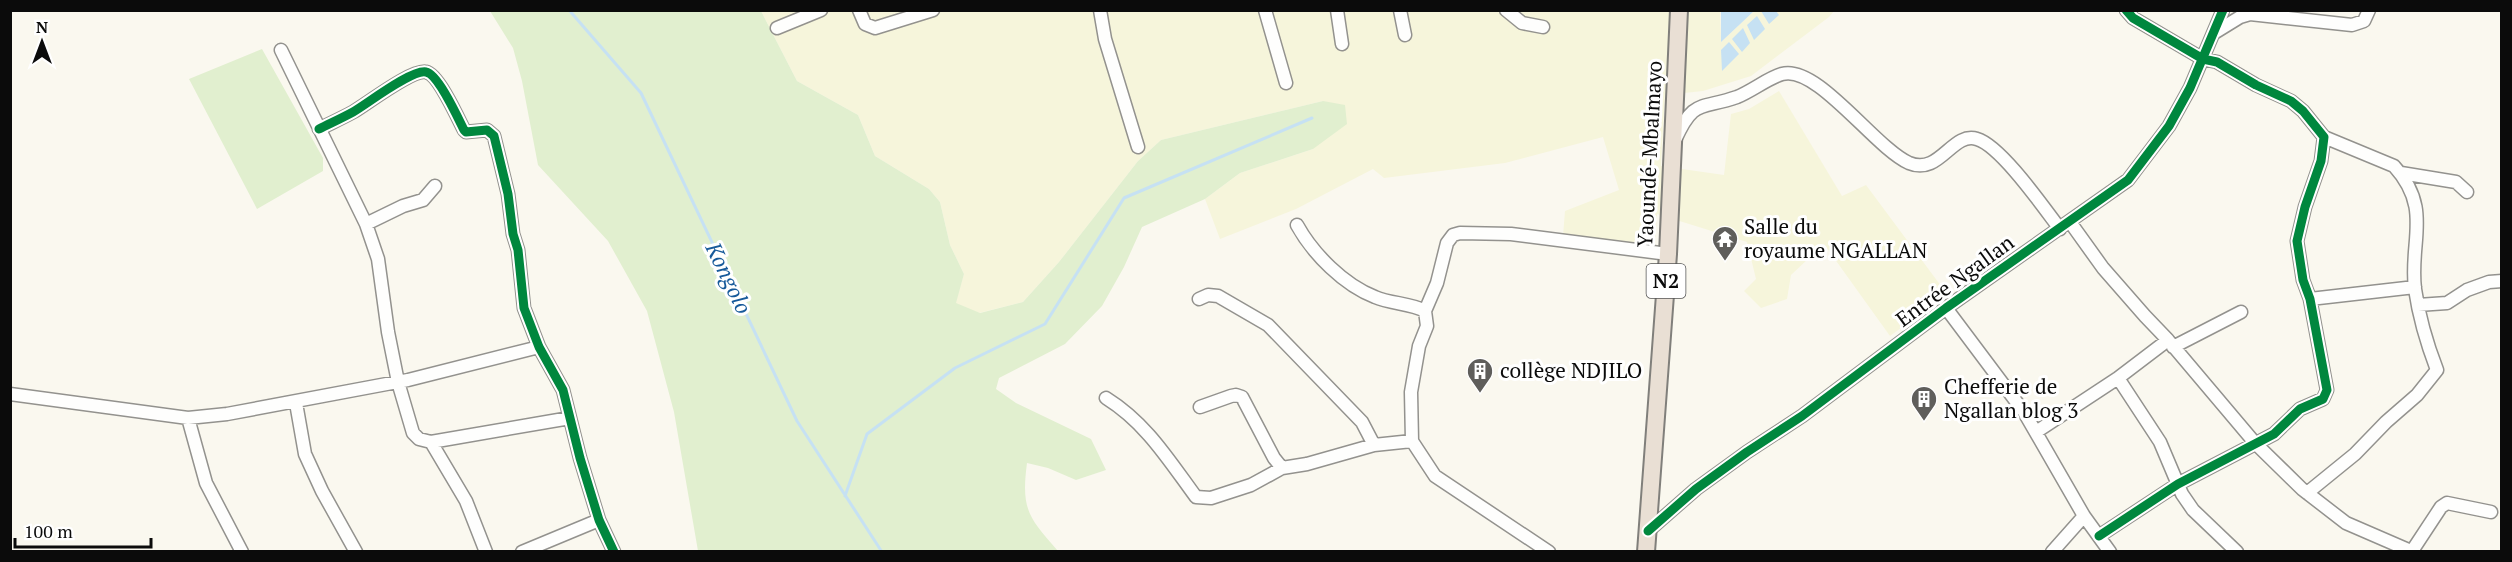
<svg xmlns="http://www.w3.org/2000/svg" width="2512" height="562" font-family="'PT Serif',serif">
	<rect width="100%" height="100%" fill="#faf8ef"/>
	<!-- farmland -->
	<path fill="#f6f5db" d="M1720,10L1721,42L1754,11H1834L1829,17L1751,76L1703,91L1665,95L1661,166L1724,175L1731,114L1749,109L1779,91L1842,196L1866,185L1947,294L1890,336L1824,244L1791,275L1787,299L1761,308L1744,291L1756,279L1747,242L1657,214L1655,250L1563,236L1565,211L1619,190L1603,137L1505,163L1384,178L1373,169L1296,209L1220,239L1205,199L1240,173L1313,149L1323,101L1161,140L1138,161L1059,262L1023,302L979,313L955,304L964,274L950,245L940,202L929,189L875,156L858,115L797,81L761,11Z"/>
	<!-- green -->
	<path fill="#e1efcf" d="M490,11H761L797,81L858,115L875,156L929,189L940,202L950,245L964,274L956,303L980,313L1023,302L1059,262L1138,161L1161,140L1323,101L1345,105L1347,124L1313,149L1240,173L1205,199L1142,227L1124,267L1102,306L1065,344L999,378L996,389L1016,403L1091,439L1106,470L1076,480L1048,468L1027,463C1021,509 1028,517 1058,551H698L674,412L647,311L608,241L538,165L522,81L513,48Z
		M262,49L323,158V171L257,209L189,79Z"/>
	<!-- water -->
	<path fill="#c6e1f3" d="M1721,10H1754V11L1721,42Z
		M1761,11H1776L1779,15L1769,24Z
		M1757,16L1765,29L1754,40L1747,25Z
		M1743,28L1750,43L1742,52L1732,39Z
		M1729,42L1739,54L1722,71L1721,50Z"/>
	<g fill="none" stroke-linecap="round" stroke-linejoin="round">
		<!-- stream -->
		<path stroke="#c6e1f3" stroke-width="3" d="M569,10L641,93L797,421L882,552
			M845,496L867,434L955,368L1045,324L1124,198L1312,118"/>
		<!-- minor casing -->
		<g stroke="#93928e" stroke-width="15">
			<path id="minor" d="M859,10L865,24L875,28L933,10
				M1100,10L1105,39L1138,147
				M1265,10L1286,83
				M1337,10L1342,44
				M1400,10L1405,35
				M1506,10L1522,23L1543,27
				M777,28L821,10
				M2214,33L2240,17L2250,14L2352,25L2364,21L2369,10
				M281,50L366,224L378,259L388,332L398,382L413,433L419,439L431,442L466,501L486,552
				M319,129C331,123 342,118 353,112C367,104 412,69 426,72C438,74 458,118 464,130L466,132L487,130L494,136L508,194L513,234L518,250L524,308L539,347L563,390L580,458L599,520L614,552
				M1675,140C1694,98 1700,110 1737,97C1752,91 1768,78 1782,74C1817,64 1874,147 1909,163C1940,176 1952,131 1977,139C2001,146 2044,208 2060,229
				M2401,173L2456,182L2467,192
				M2070,222L2103,268L2145,316L2168,340L2255,443L2302,489L2346,523L2413,552
				M366,224L403,206L423,200L435,186
				M1297,225C1313,254 1344,285 1375,297C1391,304 1411,303 1425,311
				M1199,299L1208,295L1218,296L1268,325L1362,422L1374,445
				M2310,299L2415,287
				M2418,305L2447,303L2467,290L2489,282L2502,281
				M1946,308L2024,412L2084,516L2110,552
				M2173,347L2241,312
				M2118,378L2160,442L2182,494L2193,510L2237,552
				M10,394L188,418L227,414L408,380L539,347
				M1106,398C1146,423 1168,459 1196,497L1211,498L1251,485L1282,468L1307,464L1374,445L1412,441
				M296,403L305,454L322,491L356,552
				M1200,407L1231,396L1236,395L1242,397L1274,458L1282,468
				M188,418L206,483L242,552
				M2036,432L2118,378L2168,340
				M431,442L570,418
				M2307,493L2355,454L2386,422L2417,395L2437,370C2427,344 2419,317 2415,289C2409,241 2433,209 2394,166L2324,137
				M1648,531L1696,489L1747,452L1802,416L1946,308L2128,180L2169,126L2190,88L2223,10
				M2099,536L2178,484L2274,434L2300,409L2323,399L2327,390L2310,299L2303,280L2297,241L2305,207L2321,161L2324,137L2303,111L2291,101L2256,85L2217,62L2203,59L2133,18L2126,10
				M2412,551L2441,507L2447,503L2491,512
				M522,552L599,520
				M1549,552L1435,476L1412,441L1411,392L1419,346L1427,326L1425,311L1437,283L1447,243L1453,235L1460,233L1511,234L1668,254
				M2052,552L2084,516"/>
		</g>
		<!-- highway casing -->
		<g stroke="#807f7b" stroke-width="20">
			<path id="highway" d="M1646,552L1668,254L1679,10"/>
		</g>
		<!-- minor -->
		<use href="#minor" stroke="#fefefd" stroke-width="12"/>
		<!-- highway -->
		<use href="#highway" stroke="#e9dfd4" stroke-width="16"/>
		<!-- cycleway casing -->
		<g stroke="#fff" stroke-width="13">
			<path id="cycleway" d="M319,129C331,123 342,118 353,112C367,104 412,69 426,72C438,74 458,118 464,130L466,132L487,130L494,136L508,194L513,234L518,250L524,308L539,347L563,390L580,458L599,520L614,552
				M1648,531L1696,489L1747,452L1802,416L1946,308L2128,180L2169,126L2190,88L2223,10
				M2099,536L2178,484L2274,434L2300,409L2323,399L2327,390L2310,299L2303,280L2297,241L2305,207L2321,161L2324,137L2303,111L2291,101L2256,85L2217,62L2203,59L2133,18L2126,10"/>
		</g>
		<!-- cycleway -->
		<use href="#cycleway" stroke="#00873e" stroke-width="9"/>
	</g>
	<!-- icons -->
	<defs>
		<g id="temple-pin" transform="scale(1.35)"><path d="M0 17L-7.5 6A9.5 9.5 0 1 1 7.5 6Z" fill="#5f5e5b" stroke="#fff"/><path d="M0-6L5-2H3V0L6.5 2.5H4V6H1.5V3h-3V6H-4V2.5H-6.5L-3 0V-2H-5Z" fill="#fff"/></g>
		<g id="building-pin" transform="scale(1.35)"><path d="M0 17L-7.5 6A9.5 9.5 0 1 1 7.5 6Z" fill="#5f5e5b" stroke="#fff"/><path d="M-4-6H4V6H1V3H-1V6H-4ZM-2.5-4.3h1.7v1.8h-1.7ZM.8-4.3h1.7v1.8H.8ZM-2.5-1h1.7V.8h-1.7ZM.8-1h1.7V.8H.8Z" fill="#fff"/></g>
	</defs>
	<g fill-rule="evenodd">
		<use href="#temple-pin" x="1725" y="239"/>
		<use href="#building-pin" x="1480" y="371"/>
		<use href="#building-pin" x="1924" y="399"/>
	</g>
	<g text-anchor="middle" stroke-width="6" stroke-linejoin="round" paint-order="stroke">
		<!-- shield labels -->
		<rect fill="#fff" stroke="#545454" stroke-width="1.5" x="1646.5" y="264" width="39" height="34" rx="4.5"/>
		<g font-size="20" font-weight="bold" fill="#0b0b0b">
			<text x="1666" y="288">N2</text>
		</g>
		<!-- street labels -->
		<g font-size="21" fill="#0b0b0b" stroke="#fff">
			<text transform="translate(1650 154) rotate(-87)" y="7">Yaoundé-Mbalmayo</text>
			<text transform="translate(1955 281) rotate(-36)" y="7">Entrée Ngallan</text>
		</g>
		<!-- poi labels -->
		<g font-size="21" fill="#0b0b0b" stroke="#fff" text-anchor="start">
			<text x="1744" y="234">Salle du<tspan x="1744" dy="24">royaume NGALLAN</tspan></text>
			<text x="1500" y="378">collège NDJILO</text>
			<text x="1944" y="394">Chefferie de<tspan x="1944" dy="24">Ngallan blog 3</tspan></text>
		</g>
		<!-- water labels -->
		<g font-size="22" font-style="italic" fill="#175a9a" stroke="#fff">
			<text transform="translate(729 278) rotate(64)" y="8">Kongolo</text>
		</g>
	</g>
	<!-- border -->
	<rect width="2512" height="562" fill="none" stroke="#0b0b0b" stroke-width="24"/>
	<!-- north arrow -->
	<g transform="translate(42 42)" stroke="#ffffff" stroke-width="4.5" paint-order="stroke">
	<path d="M0-4.5L10 22L0 15L-10 22Z" fill="#0b0b0b"/>
	<text y="-9" font-size="16" font-weight="bold" text-anchor="middle" fill="#0b0b0b">N</text>
	</g>
	<!-- scale -->
	<path d="M15 538v9h136v-9" fill="none" stroke="#0b0b0b" stroke-width="3"/>
	<text x="24" y="538" font-size="18" fill="#0b0b0b" stroke="#ffffff" stroke-width="4.5" paint-order="stroke">100 m</text>
</svg>
